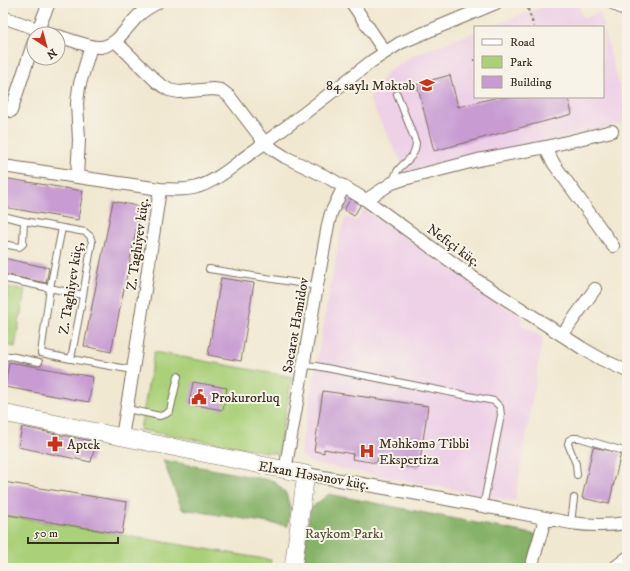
<svg xmlns="http://www.w3.org/2000/svg" width="630" height="571" font-family="'IM FELL DW Pica',serif">
	<rect width="100%" height="100%" fill="#f7f3e8"/>
	<filter id="ink" filterUnits="userSpaceOnUse"><feTurbulence type="fractalNoise" baseFrequency=".025" numOctaves="2"/><feDisplacementMap in="SourceGraphic" scale="8" xChannelSelector="R" yChannelSelector="G"/><feConvolveMatrix kernelMatrix="1 2 1 2 8 2 1 2 1" color-interpolation-filters="sRGB"/></filter>
	<filter id="wash" filterUnits="userSpaceOnUse"><feTurbulence type="fractalNoise" baseFrequency=".012" numOctaves="4" result="noise"/><feDisplacementMap in="SourceGraphic" scale="16" xChannelSelector="R" yChannelSelector="G"/><feGaussianBlur stdDeviation="0.9" result="paint"/><feColorMatrix in="noise" values="0 0 0 0 0 0 0 0 0 0 0 0 0 0 0 0 0 1.4 0 .05"/><feComposite in="paint" operator="in"/></filter>
	<g filter="url(#wash)">
		<rect width="100%" height="100%" fill="#f1e8d1"/>
		<!-- built -->
		<path fill="#eed0e7" d="M552,3H578L583,19L600,12L627,118V122L407,174L369,99L386,73L414,55L475,32V97H603V27H489Z
			M364,209L523,318L520,324L543,337L515,501L311,463L300,454L340,234L346,217L357,221Z"/>
		<!-- green -->
		<path fill="#aad079" stroke="#727d4c" d="M9,287L25,290L15,347L3,344V320Z
			M154,352L292,377L278,454L140,430Z
			M3,515L271,560L269,568H3Z"/>
		<!-- forest -->
		<path fill="#87b269" stroke="#616e44" d="M163,460L274,481L286,493L290,508L288,526L182,509Z
			M329,494L537,535L527,568H302L310,509Z"/>
		<g id="blocks">
			<!-- building -->
			<path fill="#c89cd3" d="M450,75L458,107L498,97H568L572,114L434,151L417,84Z
				M3,178L83,191L78,220L3,207Z
				M351,198L361,204L354,216L344,210Z
				M113,201L141,207L111,352L84,346Z
				M3,258L49,268L46,283L3,274Z
				M221,278L254,283L241,361L208,355Z
				M9,362L93,377L89,402L5,387Z
				M193,382L227,388L223,410L189,404Z
				M323,391L428,406L419,468L405,466V462L378,458L377,463L352,459L353,454L324,449V453L314,451Z
				M22,427L96,442L91,462L18,447Z
				M593,447L621,453L609,504L582,498Z
				M3,482L127,502L122,534L3,514Z"/>
		</g>
	</g>
	<g filter="url(#ink)">
		<use href="#blocks" fill-opacity="0" stroke="#7b6c5d" stroke-width="1"/>
		<g fill="none" stroke-linecap="round" stroke-linejoin="round">
			<!-- lane casing -->
			<g stroke="#7b6c5d" stroke-width="8">
				<path id="lane" d="M392,183C394,179 395,174 398,170C406,160 415,158 416,143L397,94
					M3,216L24,221
					M62,228L50,288L41,353L71,359L133,370
					M3,244L19,247L23,244L24,221L85,232L90,236L92,242L82,301L71,359
					M209,269L317,286
					M3,280L6,279L83,295
					M3,359L5,357L10,356L39,362
					M304,365L316,366L494,401L500,407L501,415L483,507
					M127,409L160,416L166,414L170,411L178,376
					M577,475L576,464L568,444L569,440L573,438H580L627,452
					M571,523L574,498"/>
			</g>
			<!-- street casing -->
			<g stroke="#7b6c5d" stroke-width="14">
				<path id="street" d="M352,3L385,52
					M613,3L627,11
					M3,17L51,34
					M36,34L49,3
					M58,36C69,39 90,48 101,47C118,45 127,26 139,15C144,10 150,7 157,3
					M115,41L157,82L169,90L179,92L213,89L221,90L229,96L265,143L274,150L285,157L329,178L366,200L478,281L582,348L601,359L627,371
					M11,111L34,41
					M546,147L549,155L554,164L596,222L613,246
					M3,166L160,189L133,370L122,437
					M77,177L79,140L77,103L79,87L91,46
					M160,189C172,189 186,191 197,187C215,182 233,166 248,155C290,125 331,93 372,61L400,43L496,3
					M366,200L392,183L404,179L478,160L546,147L612,131
					M562,335L595,289
					M285,471L317,286L328,225L331,213L344,186
					M306,474L441,498L571,523C591,526 607,526 627,523
					M531,568L545,519
					M614,568L627,558"/>
			</g>
			<!-- secondary casing -->
			<g stroke="#7b6c5d" stroke-width="18">
				<path id="secondary" d="M3,413L306,474L293,568"/>
			</g>
			<!-- path -->
			<path stroke="#7b6c5d" stroke-width="2" stroke-dasharray="3 3" stroke-linecap="butt" d="M526,3L534,27
				M474,60H475"/>
			<!-- lane -->
			<use href="#lane" stroke="#fff" stroke-width="6"/>
			<!-- street -->
			<use href="#street" stroke="#fff" stroke-width="12"/>
			<!-- secondary -->
			<use href="#secondary" stroke="#fff" stroke-width="17"/>
		</g>
	</g>
	<!-- icons -->
	<defs>
		<g id="school-bare" transform="scale(1.2)"><path d="M0-5L7-2L0 1L-7-2ZM-4 1L0 2.5L4 1V4Q0 6-4 4Z" fill="#c8321e" stroke="#f7f3e8" stroke-width="2.5" paint-order="stroke"/></g>
		<g id="civic-bare" transform="scale(1.2)"><path d="M-.6-6.5H3V-4.5H.6V-3L4-1V1h2V6H-6V1h2V-1L-.6-3ZM-1.2 2.5V6h2.4V2.5Z" fill="#c8321e" stroke="#f7f3e8" stroke-width="2.5" paint-order="stroke"/></g>
		<g id="pharmacy-bare" transform="scale(1.2)"><path d="M-2-6h4v4h4v4h-4v4h-4v-4h-4v-4h4Z" fill="#c8321e" stroke="#f7f3e8" stroke-width="2.5" paint-order="stroke"/></g>
		<g id="hospital-bare" transform="scale(1.2)"><path d="M-5-5h3v3.5h4V-5h3V5h-3V1.5h-4V5h-3Z" fill="#c8321e" stroke="#f7f3e8" stroke-width="2.5" paint-order="stroke"/></g>
	</defs>
	<g fill-rule="evenodd">
		<use href="#school-bare" x="427" y="85"/>
		<use href="#civic-bare" x="199" y="397"/>
		<use href="#pharmacy-bare" x="55" y="444"/>
		<use href="#hospital-bare" x="367" y="451"/>
	</g>
	<g text-anchor="middle" stroke-width="4" stroke-linejoin="round" paint-order="stroke">
		<!-- poi labels -->
		<g font-size="14" fill="#3b2a1e" stroke="#f7f3e8" text-anchor="start">
			<text x="415" y="90" text-anchor="end">84 saylı Məktəb</text>
			<text x="211" y="402">Prokurorluq</text>
			<text x="379" y="448">Məhkəmə Tibbi<tspan x="379" dy="16">Ekspertiza</tspan></text>
			<text x="67" y="449">Aptek</text>
		</g>
		<!-- street labels -->
		<g font-size="14" fill="#3b2a1e" stroke="#f7f3e8">
			<text transform="translate(137 244) rotate(-82)" y="5">Z. Taghiyev küç.</text>
			<text transform="translate(454 245) rotate(36)" y="5">Neftçi küç.</text>
			<text transform="translate(70 288) rotate(-81)" y="5">Z. Taghiyev küç,</text>
			<text transform="translate(295 325) rotate(-80)" y="5">Səcarət Həmidov</text>
			<text transform="translate(314 475) rotate(10)" y="5">Elxan Həsənov küç.</text>
		</g>
		<!-- park labels -->
		<g font-size="14" fill="#575435" stroke="#f7f3e8">
			<text x="344" y="538">Raykom Parkı</text>
		</g>
	</g>
	<!-- margin -->
	<rect width="630" height="571" fill="none" stroke="#f7f3e8" stroke-width="16"/>
	<!-- legend -->
	<rect x="474" y="26" width="130" height="72" fill="#f7f3e8" stroke="#aca397"/>
	<rect x="482" y="39" width="20" height="6" fill="#ffffff" stroke="#aca397"/>
	<text x="510" y="46" font-size="12" fill="#3b2a1e">Road</text>
	<rect x="482" y="56" width="20" height="12" fill="#aad079" stroke="#aca397"/>
	<text x="510" y="66" font-size="12" fill="#3b2a1e">Park</text>
	<rect x="482" y="76" width="20" height="12" fill="#c89cd3" stroke="#aca397"/>
	<text x="510" y="86" font-size="12" fill="#3b2a1e">Building</text>
	<!-- north arrow -->
	<g transform="translate(46 46) rotate(144)"><circle r="19" fill="#f7f3e8" stroke="#aca397"/>
	<path d="M0-3L7 15L0 10L-7 15Z" fill="#c8321e"/>
	<text y="-6" font-size="11" font-weight="bold" text-anchor="middle" fill="#3b2a1e">N</text>
	</g>
	<!-- scale -->
	<path d="M28 537v6h90v-6" fill="none" stroke="#3b2a1e" stroke-width="2"/>
	<text x="34" y="537" font-size="12" fill="#3b2a1e" stroke="#f7f3e8" stroke-width="3" paint-order="stroke">50 m</text>
</svg>
